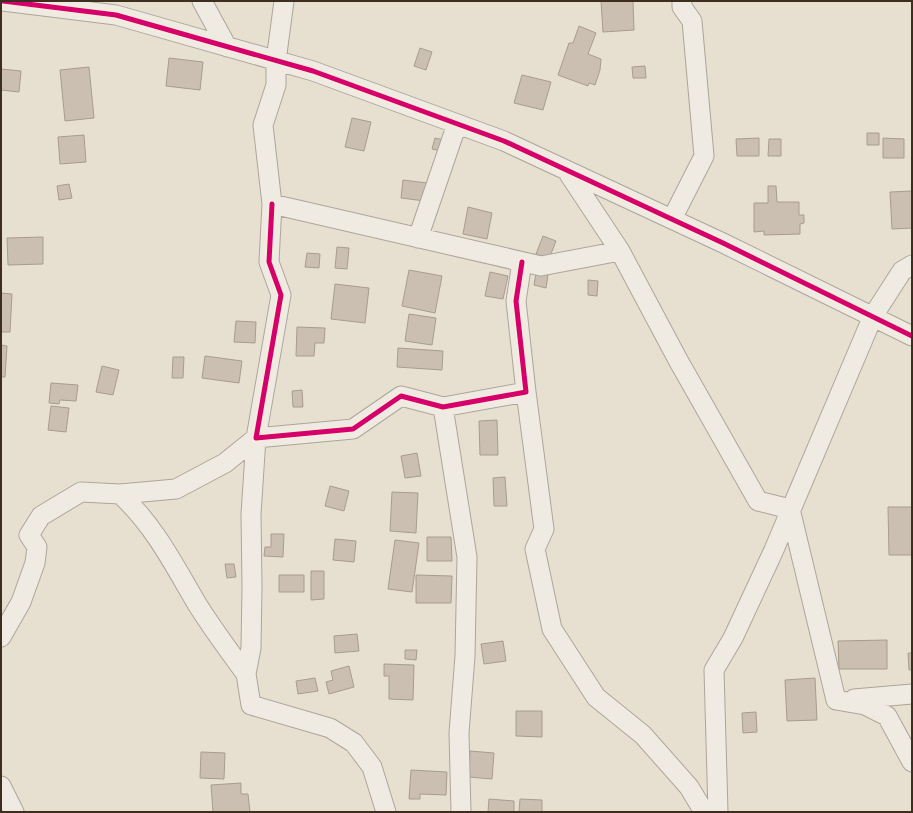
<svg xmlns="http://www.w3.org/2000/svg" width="913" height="813" font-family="Lora,serif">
	<rect width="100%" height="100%" fill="#e7e0d1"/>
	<!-- building -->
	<path fill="#cbbfb2" stroke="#a89c90" d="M601,1H633L634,30L603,32Z
		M579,26L596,33L588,54L601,59L600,70L595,85L589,83L588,86L558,75L569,43H573Z
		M420,48L432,52L426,70L414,66Z
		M169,58L203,62L200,90L166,86Z
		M645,66L646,78H633L632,67Z
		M89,67L94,118L65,121L60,70Z
		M1,69L21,71L19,92L1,90Z
		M522,75L551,82L543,110L514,103Z
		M352,118L371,122L364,151L345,147Z
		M867,133H879V145H867Z
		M84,135L86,162L60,164L58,137Z
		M435,138L444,140L441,151L432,149Z
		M759,138V156H737L736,139Z
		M883,138L904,139V158H883Z
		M769,139H781V156H768Z
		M403,180L427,183L425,201L401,198Z
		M69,184L72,198L59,200L57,186Z
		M768,186H776L777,202H799V215H804V223L800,224V234L764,235V231L754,232V203H768Z
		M912,191V228L892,229L890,192Z
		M468,207L492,213L487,239L463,234Z
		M543,236L556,241L549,259L536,254Z
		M43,237V264L8,265L7,238Z
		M337,247L349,248L347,269L335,268Z
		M307,253L320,254L319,268L305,267Z
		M409,270L442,276L435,313L402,306Z
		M490,272L508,276L503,299L485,296Z
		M536,273L548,275L546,288L534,285Z
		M588,280L598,281L597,296L588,295Z
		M335,284L369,288L365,323L331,319Z
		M1,293L12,294L10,332H1Z
		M409,314L436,318L432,345L405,341Z
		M236,321L256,322L255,343L234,342Z
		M297,327L325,328L324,343H315L314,356H296Z
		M1,345L7,346L5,377H1Z
		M398,348L443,351L442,370L397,367Z
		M205,356L242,361L239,383L202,378Z
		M173,357H184L183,378H172Z
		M102,366L119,370L113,395L96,392Z
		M51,383L78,385L76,401L60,400L59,404L49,403Z
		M302,390L303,407H293L292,391Z
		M51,406L69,408L66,432L48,430Z
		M497,420L498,455H480L479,421Z
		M417,453L421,476L405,478L401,456Z
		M505,477L507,506H494L493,478Z
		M330,486L349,491L344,511L325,506Z
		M392,492L418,493L416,533L390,531Z
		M888,507H912V555H889Z
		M271,534H284L283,557L264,556L265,547H271Z
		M427,537H451L452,561H427Z
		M335,539L356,541L354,562L333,560Z
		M395,540L419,543L412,592L388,589Z
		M225,564H234L236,577L227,578Z
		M311,571H324V599L311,600Z
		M279,575H304V592H279Z
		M416,575L452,576L451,603H416Z
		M357,634L359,651L335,653L334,636Z
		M887,640V669H839L838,641Z
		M503,641L506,661L484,664L481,644Z
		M405,650H417L416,660L405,659Z
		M908,653H912V670H909Z
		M384,664L414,665L413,700L389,699V676H384Z
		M349,666L354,687L329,694L326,682L333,680L331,671Z
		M315,678L318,691L298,694L296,681Z
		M815,678L817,720L787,721L785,680Z
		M516,711H542V737L516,736Z
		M756,712L757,732L743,733L742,713Z
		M470,751L494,753L492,779L469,777Z
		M201,752L225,753L224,779L200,778Z
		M411,770L447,772L446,795L420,794V799H409Z
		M241,783V794H248L250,812H213L211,785Z
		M489,799L514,801V812H488Z
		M520,799L542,800V812H519Z"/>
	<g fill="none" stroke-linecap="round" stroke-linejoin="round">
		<!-- minor casing -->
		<g stroke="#ada599" stroke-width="21">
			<path id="minor" d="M3,1L116,15L313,71L504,141L723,243L912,336
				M202,1L227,47
				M284,1L276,61V85L263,125L272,204L541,266L620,251
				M567,171L620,251L678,360L758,501L790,509L836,700
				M272,204L269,262L281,295L256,438L353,429L401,396L443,407L526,392L516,301L522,262
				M672,219L704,156L692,21L682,7V1
				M418,238L457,124
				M526,392L544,529L535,549L552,629L596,697L643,735L689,787L704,812
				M443,407L467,557L465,656L459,733L461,812
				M256,438L251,514L252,586L251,648L246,674L251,705L330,728L354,743L372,767L386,812
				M120,494C154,525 174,565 197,604C212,628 229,651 246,674
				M1,637L21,602L35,563L37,547L29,535L41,516L81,492L120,494L176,489L225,463L256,438
				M854,699L912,694
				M836,700L865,705L887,716L912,762
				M1,786L14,812
				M718,812L714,670L733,638L773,552L873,316L902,271L912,265"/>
		</g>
		<!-- minor -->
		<use href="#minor" stroke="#efebe3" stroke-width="19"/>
		<!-- cycleway casing -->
		<g stroke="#f7eed8" stroke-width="8">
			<path id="cycleway" d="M3,1L116,15L313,71L504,141L723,243L912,336
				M272,204L269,262L281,295L256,438L353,429L401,396L443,407L526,392L516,301L522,262"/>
		</g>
		<!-- cycleway -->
		<use href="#cycleway" stroke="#d6006c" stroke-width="5"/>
	</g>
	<!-- border -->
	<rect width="913" height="813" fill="none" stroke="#3d2e20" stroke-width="4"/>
</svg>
